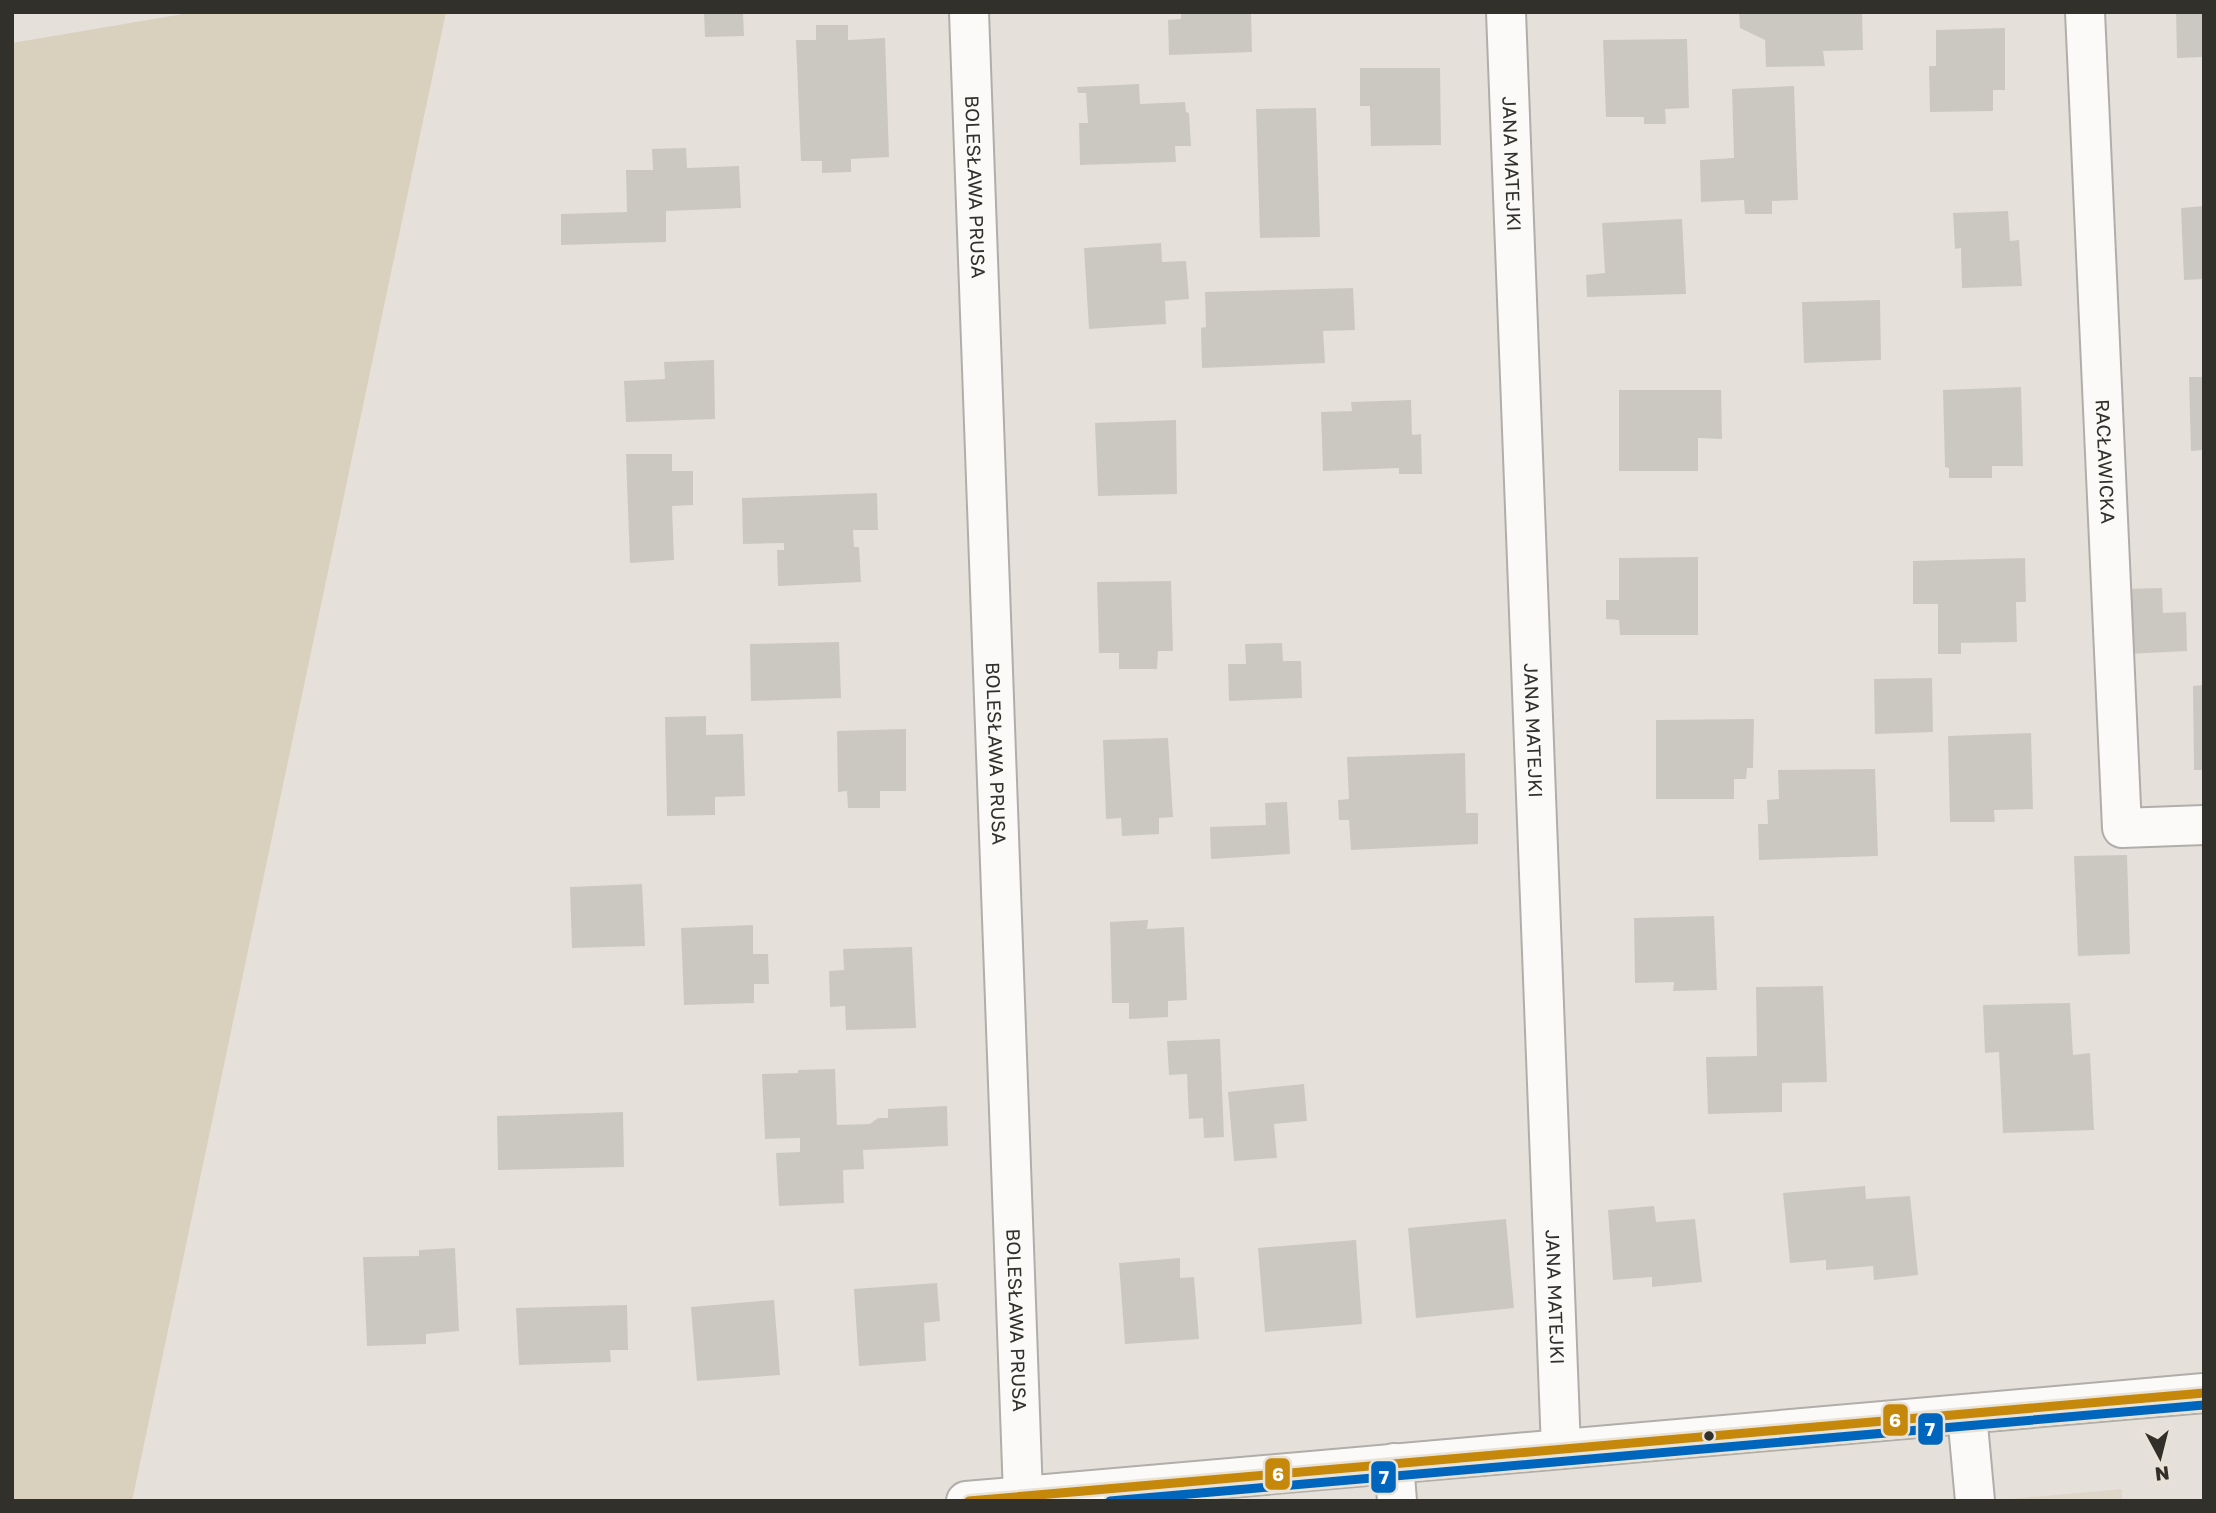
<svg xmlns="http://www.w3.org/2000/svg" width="2216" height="1513" font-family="'Golos Text',sans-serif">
	<rect width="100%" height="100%" fill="#e5e1da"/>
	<!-- built -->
	<path fill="#ded7c9" d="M2122,1489V1501H1987Z"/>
	<!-- green -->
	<path fill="#d9d0bd" d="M195,12H446L132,1501H12V43Z"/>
	<!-- building -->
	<path fill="#cbc8c2" d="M704,12H743L744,36L705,37Z
		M1181,12H1251L1252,52L1169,55L1168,20L1181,19Z
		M1739,12H1862L1863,50L1823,51L1825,66L1766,67L1765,40L1740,28Z
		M2176,12H2204V57L2177,58Z
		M816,25H848V40L885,38L889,157L851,159V172L822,173V161H801L796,40H816Z
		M2005,28V90H1993V111L1930,112L1929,66H1936V30Z
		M1687,39L1689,108L1665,109L1666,124H1644V117H1606L1603,40Z
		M1360,68H1440L1441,145L1371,146L1370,106H1360Z
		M1139,84L1140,104L1185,102L1186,112L1189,113L1191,146H1175L1176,162L1080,165L1079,123H1088L1086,93H1078L1077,87Z
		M1794,86L1798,200L1772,201V214H1745L1744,200L1701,202L1700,160L1734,158L1732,89Z
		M1316,108L1320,237L1260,238L1256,109Z
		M686,148L687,168L739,166L741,208L666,211V242L561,245V214L627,212L626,170H653L652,149Z
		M2204,206V279L2184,280L2181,208Z
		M2008,211L2010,241L2019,240L2022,286L1962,288L1961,248L1955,249L1953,213Z
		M1682,219L1686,294L1587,297L1586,275L1605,273L1602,223Z
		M1161,243L1162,262L1186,261L1189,299L1165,301L1166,324L1089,329L1084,248Z
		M1353,288L1355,330L1323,331L1325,363L1202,368L1201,328L1206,327L1205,292Z
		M1880,300L1881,360L1804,363L1802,302Z
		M714,360L715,419L626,422L624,381L665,379L664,362Z
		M2189,377H2204V450L2191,451Z
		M2021,387L2023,466H1992V478H1949V468L1945,467L1943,390Z
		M1619,390H1721L1722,439L1698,438V471H1619Z
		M1411,400L1412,435L1421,434L1422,474H1399V468L1323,471L1321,412L1352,411L1351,402Z
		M1176,420L1177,494L1098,496L1095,423Z
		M626,454H672V471H693V505L672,506L674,560L630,563Z
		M877,493L878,530H853L854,547H859L861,582L778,586L777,550H784V543L743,544L742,498Z
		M1698,557V635H1620L1619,620L1606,619V600H1619V558Z
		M2025,558L2026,602H2016L2017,642L1961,643V654H1938V604H1913V561Z
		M1171,581L1173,651H1158L1157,669H1119V653H1099L1097,582Z
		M2162,588L2163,613L2186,612L2187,651L2127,654L2125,589Z
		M839,642L841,698L751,701L750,644Z
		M1282,643L1283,661H1301L1302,698L1229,701L1228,664H1246L1245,644Z
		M1932,678L1933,732L1875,734L1874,679Z
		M2204,685V770H2194L2193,686Z
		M706,716V735L743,734L745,796L715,797V815L667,816L665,717Z
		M1754,719L1753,768H1747L1746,779H1734V799H1656V720Z
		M906,729V791H880V808H848L847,791L838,792L837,731Z
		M2031,733L2033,809L1994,810L1995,822H1950L1948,736Z
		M1168,738L1173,817L1159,818V834L1122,836L1121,818L1106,819L1103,740Z
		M1465,753L1466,813H1478V844L1351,850L1349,820H1339L1338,800L1349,799L1347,757Z
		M1875,769L1878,856L1759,860L1758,824H1768L1767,800L1779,799L1778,770Z
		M1287,802L1290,854L1211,859L1210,827L1266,825L1265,803Z
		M2127,855L2130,954L2078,956L2074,856Z
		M642,884L645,946L572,948L570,887Z
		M1714,916L1717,990L1673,991L1674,982L1635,983L1634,918Z
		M1148,920L1147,929L1184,927L1187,1000L1168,1001V1017L1129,1019V1003H1112L1110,922Z
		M753,925V954H768L769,984H754V1003L684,1005L681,928Z
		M912,947L916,1028L846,1030L845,1006L830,1007L829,971L844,970L843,949Z
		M1823,986L1827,1082L1782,1083V1112L1708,1114L1706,1057L1757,1056L1756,987Z
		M2070,1003L2073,1055L2090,1053L2094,1130L2003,1133L1999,1052L1985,1053L1983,1005Z
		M1220,1039L1224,1137L1204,1138L1203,1118L1189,1119L1187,1074L1169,1075L1167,1041Z
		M835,1069L837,1125L870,1124L878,1118H888V1109L947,1106L948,1146L863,1150L864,1169L843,1170L844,1203L779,1206L776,1153L800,1152V1138L765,1139L762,1074L798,1073V1070Z
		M1304,1084L1307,1121L1274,1124L1277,1158L1234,1161L1228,1092Z
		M623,1112L624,1167L498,1170L497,1116Z
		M1865,1186L1866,1199L1910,1196L1918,1275L1874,1280L1873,1266L1826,1270V1260L1790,1263L1783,1193Z
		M1654,1206L1656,1222L1695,1219L1702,1282L1652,1287V1277L1613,1280L1608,1210Z
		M1506,1219L1514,1308L1416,1318L1408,1228Z
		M1356,1240L1362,1324L1265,1332L1258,1248Z
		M455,1248L459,1331L426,1334V1344L367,1346L363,1257L419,1256V1250Z
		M1180,1258V1278L1194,1277L1199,1339L1125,1344L1119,1263Z
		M937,1283L940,1321L924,1323L926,1361L859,1366L854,1289Z
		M774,1300L780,1375L697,1381L691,1307Z
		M627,1305L628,1350H610L611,1362L519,1365L516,1308Z"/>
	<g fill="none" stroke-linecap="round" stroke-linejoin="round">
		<!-- minor casing -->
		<g stroke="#b1aea9" stroke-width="42">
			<g id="minor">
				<path id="s1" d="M969,12L1023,1495"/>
				<path id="s2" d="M1506,12L1561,1449"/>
				<path id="s3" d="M2085,12L2122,828L2204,825"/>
				<path d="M1967,1414L1975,1501"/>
				<path d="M1394,1463L1397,1501"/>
				<path d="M966,1501L2204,1393"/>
			</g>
		</g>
		<!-- minor -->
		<use href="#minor" stroke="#fbfaf9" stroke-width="38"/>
		<!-- bus-1 casing -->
		<g stroke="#e9e2d6" stroke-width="14">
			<path id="bus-1" d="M969,1501L2204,1393"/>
		</g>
		<!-- bus-2 casing -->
		<g stroke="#e9e2d6" stroke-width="14">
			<path id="bus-2" d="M1110,1501L2204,1405"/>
		</g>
		<!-- bus-1 -->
		<use href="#bus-1" stroke="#c6880b" stroke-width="9"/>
		<!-- bus-2 -->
		<use href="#bus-2" stroke="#0065bd" stroke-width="9"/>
	</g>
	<!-- markers -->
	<circle fill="#32302b" stroke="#e9e2d6" stroke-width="2.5" cx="1709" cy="1436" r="6"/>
	<g text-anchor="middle" stroke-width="5" stroke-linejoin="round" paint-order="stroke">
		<!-- street labels -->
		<g font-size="19" fill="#32302b" stroke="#e9e2d6">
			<text dy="7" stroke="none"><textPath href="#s2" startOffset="152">JANA MATEJKI</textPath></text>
			<text dy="7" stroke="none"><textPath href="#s1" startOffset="175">BOLESŁAWA PRUSA</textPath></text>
			<text dy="7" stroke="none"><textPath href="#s3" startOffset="450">RACŁAWICKA</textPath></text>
			<text dy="7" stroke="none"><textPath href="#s2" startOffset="719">JANA MATEJKI</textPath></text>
			<text dy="7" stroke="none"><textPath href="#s1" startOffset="742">BOLESŁAWA PRUSA</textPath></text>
			<text dy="7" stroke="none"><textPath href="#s2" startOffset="1286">JANA MATEJKI</textPath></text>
			<text dy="7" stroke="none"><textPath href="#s1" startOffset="1309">BOLESŁAWA PRUSA</textPath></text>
		</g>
	</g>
	<g stroke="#e9e2d6" stroke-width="2.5">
		<rect x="1882" y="1403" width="27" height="34" rx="7" fill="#c6880b"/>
		<rect x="1917" y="1412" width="27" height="34" rx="7" fill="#0065bd"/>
		<rect x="1264" y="1457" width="27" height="34" rx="7" fill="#c6880b"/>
		<rect x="1370" y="1460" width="27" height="34" rx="7" fill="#0065bd"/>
	</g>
	<g font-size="19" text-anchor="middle" font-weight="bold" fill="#fff">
		<text x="1895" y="1427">6</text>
		<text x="1930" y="1436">7</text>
		<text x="1278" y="1481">6</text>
		<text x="1384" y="1484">7</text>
	</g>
	<!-- border -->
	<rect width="2216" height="1513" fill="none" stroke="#32302b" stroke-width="28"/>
	<!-- north arrow -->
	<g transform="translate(2160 1457) rotate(173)" stroke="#e9e2d6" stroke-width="5" paint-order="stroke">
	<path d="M0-5L12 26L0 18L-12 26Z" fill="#32302b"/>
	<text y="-10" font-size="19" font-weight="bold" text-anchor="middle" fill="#32302b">N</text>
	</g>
</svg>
